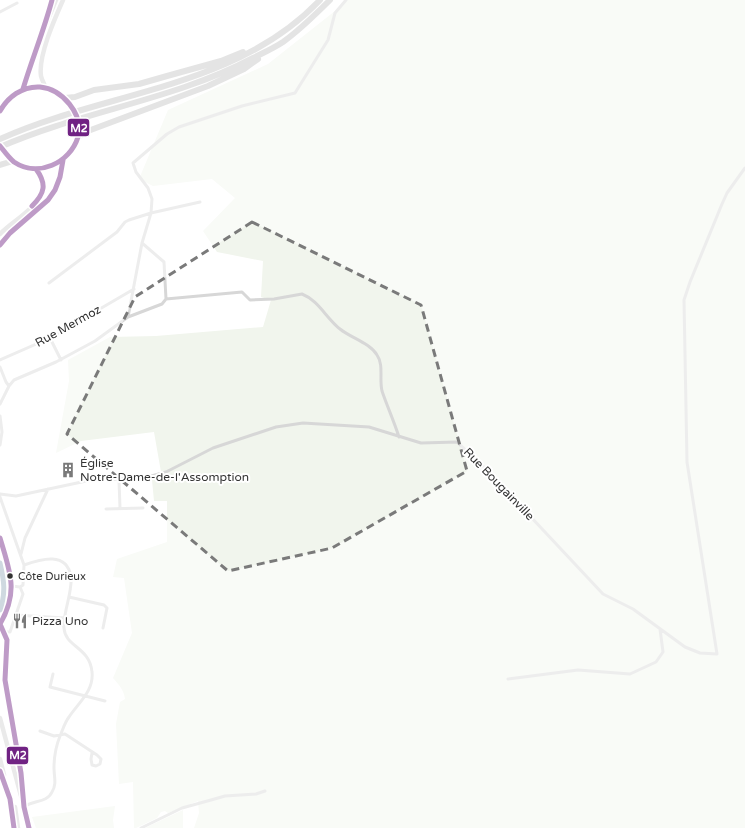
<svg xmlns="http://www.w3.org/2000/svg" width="745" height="828" font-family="'Varela Round',sans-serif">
	<rect width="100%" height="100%" fill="#fff"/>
	<!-- green -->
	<path fill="#f1f5ed" d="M346,0H745V828H194L199,813L198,801L168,813L165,811L161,812L157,818L136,828H134L133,782L119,784L116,724L120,702L125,699C124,690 119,685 113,678L132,633L124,578L113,577L117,559L167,542V501H154L152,480L161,472L154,432L81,441L56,453L69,381L68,360L110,337L156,336L263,327L271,300L261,297L263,261L217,252L203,231L235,198L212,179L153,186L139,179L168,110L268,64L340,7Z
		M115,806L113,820L114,828H36L32,817Z
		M183,810V828H145Z"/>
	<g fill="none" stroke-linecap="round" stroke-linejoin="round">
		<!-- street -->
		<path stroke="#d7d7d7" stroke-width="3" d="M0,12L17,3
			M142,243L164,262L166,299
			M49,283L117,232L125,222L129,220L151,213L200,202
			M128,317L142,243L151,213L152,199L148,188L136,172L133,163L167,134L179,127L242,106L295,93L328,40L335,13L346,0
			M50,338L61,360
			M0,360L50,338L134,289
			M0,367L6,382L9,386
			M0,404L9,386L14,380L56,362L95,341L128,317L162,304L166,299L242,292L250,300L274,299L302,294C318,300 327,319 340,329C351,338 370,343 377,355C384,365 379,379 382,391C387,406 394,421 399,437
			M0,416L2,432L0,445
			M119,480L120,508
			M0,494L16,496L91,480L144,478L166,472L213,448L276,427L303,423L369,427L421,443L457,442L485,468L603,594L633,609L685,647L700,653L717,654L687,462L684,300L690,282L722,204L727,193L745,168
			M0,497L24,565L23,585L20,587L12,586
			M106,509L143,508
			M21,554L25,538L48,489
			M24,565C41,559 67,551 71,577C72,587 68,600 66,610C65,616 63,623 64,628C65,647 90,647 92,672C94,691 79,702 69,717C65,722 63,729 60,736C56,746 54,757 54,768C54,777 57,784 52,792C47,803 33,800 24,807
			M0,573L11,583C14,599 9,611 0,624
			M69,597L104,605L107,608L103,628
			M15,615L65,618
			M0,624L3,632H10L23,594L20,587
			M53,674L50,687L105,701
			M508,679L578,670L630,674L656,662L663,652L660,629
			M40,731L54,736L65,734L97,755L101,759L100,764L96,766L92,765L91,759L92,753
			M141,828L182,808L211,800L225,796L256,794L265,791"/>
		<!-- secondary -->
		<path stroke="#d0d0d0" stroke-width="4.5" d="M46,88C44,84 42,80 41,76C38,56 55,18 63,0
			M23,89L34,53L56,0
			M0,234C17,216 60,198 36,169
			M0,245C26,210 59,211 63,160
			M0,538L11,575V583
			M3,632L7,640L5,663V680L21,773L24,807
			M0,718L21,796
			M0,759L4,775
			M0,771C9,792 12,805 14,828
			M24,805L29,828
			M15,807L18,828"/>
		<!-- primary -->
		<path stroke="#cacaca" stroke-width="5" d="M0,111C7,97 21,87 37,87C49,87 61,93 69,103C105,147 32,201 0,146"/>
		<!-- highway -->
		<path stroke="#c4c4c4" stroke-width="6" d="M65,98L75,97L94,90L139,84L167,76L221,61L243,52
			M77,138L88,131L208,86L244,69L258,59
			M0,139C106,91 236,89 320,0
			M0,147C82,111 174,100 253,58C263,53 274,48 283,42C300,30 315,15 330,0
			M0,165L13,161"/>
		<!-- bus-1 casing -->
		<g stroke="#fff" stroke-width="8">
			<path id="bus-1" d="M23,89C32,59 44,30 52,0
				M0,111C8,97 22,86 40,87C62,89 84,114 78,137C70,163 38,178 14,162C9,158 4,151 0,146
				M32,206C45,193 47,184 36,169
				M0,245L10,233L48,200L55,190L60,177L63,160
				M0,538C10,572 19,591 0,624
				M0,624L7,640L5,680L21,773L24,807L29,828
				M0,771L10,799L14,828"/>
		</g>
		<!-- bus-2 casing -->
		<g stroke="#fff" stroke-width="8">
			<path id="bus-2" d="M0,563C4,580 6,593 0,610"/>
		</g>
		<!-- bus-1 -->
		<use href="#bus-1" stroke="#702283" stroke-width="5"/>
		<!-- bus-2 -->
		<use href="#bus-2" stroke="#95acba" stroke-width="5"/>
	</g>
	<!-- marked area -->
	<path d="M0 0H745V828H0ZM252,222L421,305L467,471L332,548L228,571L67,434L135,297Z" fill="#fff" fill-opacity=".55" fill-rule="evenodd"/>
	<path fill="none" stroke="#7a7a7a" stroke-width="3" stroke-dasharray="8 5" stroke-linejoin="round" d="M252,222L421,305L467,471L332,548L228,571L67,434L135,297Z"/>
	<!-- icons -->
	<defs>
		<g id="building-bare" transform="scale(1.2)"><path d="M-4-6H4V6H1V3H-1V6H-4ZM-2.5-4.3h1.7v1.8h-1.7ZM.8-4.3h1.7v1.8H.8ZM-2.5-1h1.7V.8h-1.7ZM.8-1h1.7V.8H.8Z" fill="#7a7a7a" stroke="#fff" stroke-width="2.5" paint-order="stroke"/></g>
		<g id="restaurant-bare" transform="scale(1.2)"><path d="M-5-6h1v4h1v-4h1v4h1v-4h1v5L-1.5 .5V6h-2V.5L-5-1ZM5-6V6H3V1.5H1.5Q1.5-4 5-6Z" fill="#7a7a7a" stroke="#fff" stroke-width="2.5" paint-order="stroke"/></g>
	</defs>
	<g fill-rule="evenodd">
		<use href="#building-bare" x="68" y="470"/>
		<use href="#restaurant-bare" x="20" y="621"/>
	</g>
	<!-- markers -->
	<circle fill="#333" stroke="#fff" stroke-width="1.5" cx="10" cy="576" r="3.5"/>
	<g text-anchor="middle" stroke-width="4" stroke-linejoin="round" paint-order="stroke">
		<!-- bus labels -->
		<g font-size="11" fill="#333" stroke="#fff" text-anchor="start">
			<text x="18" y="580">Côte Durieux</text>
		</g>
		<!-- street labels -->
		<g font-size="12" fill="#333" stroke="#fff">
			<text transform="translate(68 326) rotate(-29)" y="4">Rue Mermoz</text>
			<text transform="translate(499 484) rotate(46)" y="4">Rue Bougainville</text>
		</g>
		<!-- poi labels -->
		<g font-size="12" fill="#333" stroke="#fff" text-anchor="start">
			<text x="80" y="467">Église<tspan x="80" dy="14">Notre-Dame-de-l'Assomption</tspan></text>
			<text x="32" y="625">Pizza Uno</text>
		</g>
	</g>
	<g stroke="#fff" stroke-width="1.5">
		<rect x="67" y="118" width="23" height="19" rx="4" fill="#702283"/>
		<rect x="6" y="746" width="23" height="19" rx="4" fill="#702283"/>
	</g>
	<g font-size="11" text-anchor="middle" font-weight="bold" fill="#fff">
		<text x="79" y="132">M2</text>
		<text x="18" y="759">M2</text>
	</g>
</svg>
